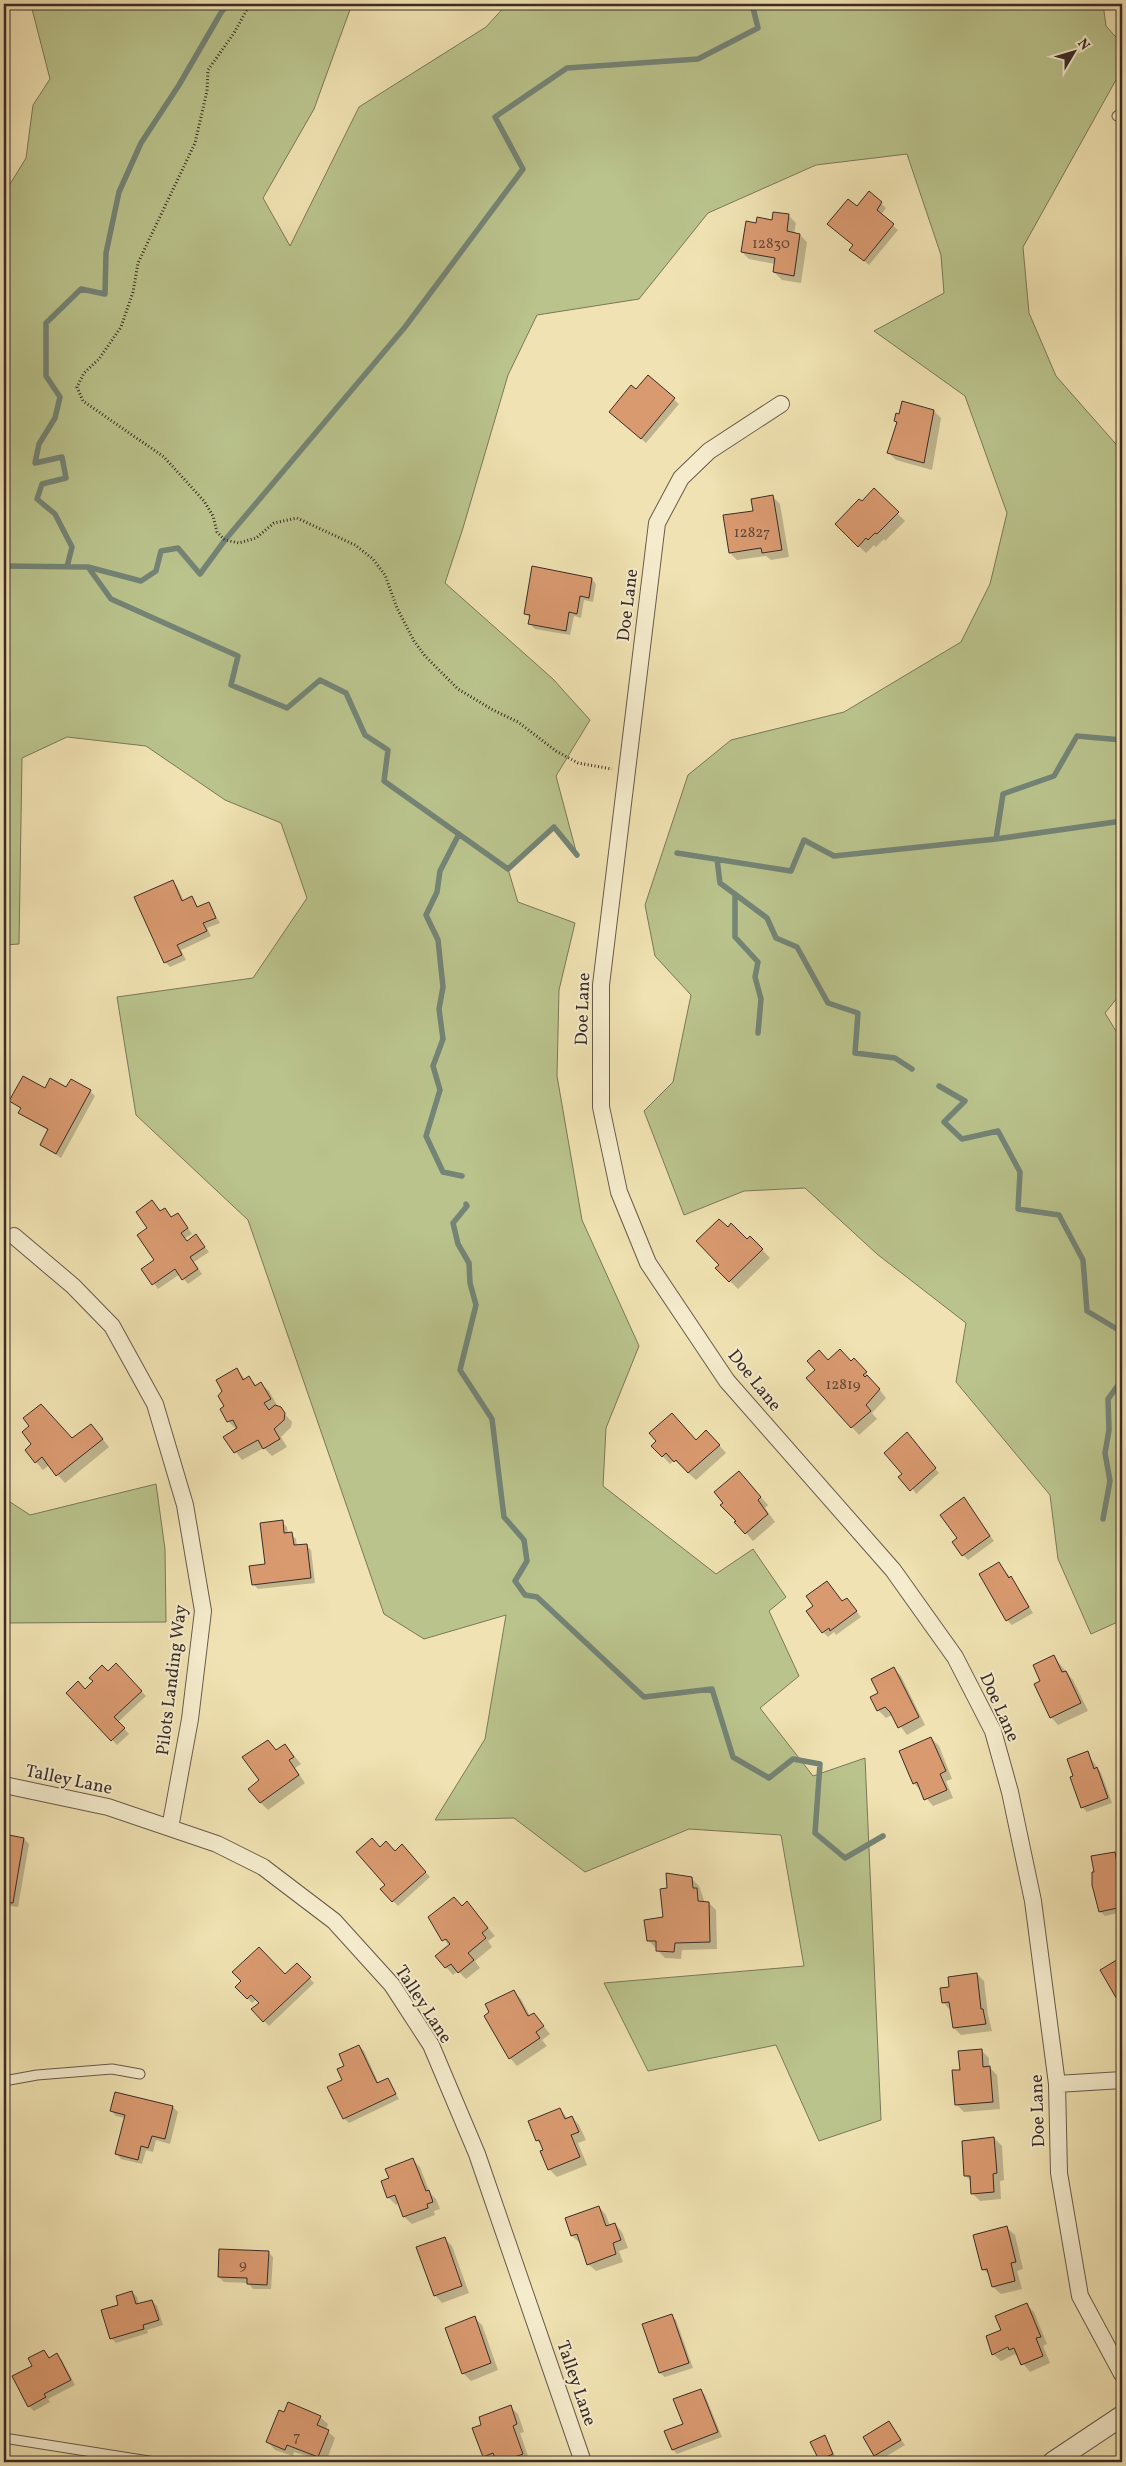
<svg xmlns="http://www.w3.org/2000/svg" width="1126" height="2466" font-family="Vollkorn,serif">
	<rect width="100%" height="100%" fill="#f0e2b2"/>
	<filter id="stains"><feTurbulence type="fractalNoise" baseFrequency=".004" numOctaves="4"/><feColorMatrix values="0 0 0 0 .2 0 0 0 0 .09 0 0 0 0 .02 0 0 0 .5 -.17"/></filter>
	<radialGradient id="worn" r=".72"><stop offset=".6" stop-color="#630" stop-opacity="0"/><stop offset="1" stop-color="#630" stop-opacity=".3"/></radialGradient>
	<!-- green -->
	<path fill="#bac38c" stroke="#7a785a" d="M34,4H352L314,109L263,198L290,246L359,107L486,27L507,4H1103L1106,26L1122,44V69L1023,247L1029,313L1056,376L1122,451V992L1105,1013L1122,1041V1620L1091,1634L1058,1559L1050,1495L956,1382L966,1323L877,1254L805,1188L744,1191L684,1215L644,1111L673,1082L691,995L655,956L645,905L688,775L731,740L844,712L961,642L990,584L1007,513L965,396L874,331L944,293L941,255L907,154L816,165L708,213L639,299L537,315L508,375L463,528L445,583L553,679L590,720L556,776L577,855L553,827L508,869L518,902L575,923L559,990L557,1076L582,1220L639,1346L606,1428L603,1486L716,1574L753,1549L786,1597L769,1611L799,1676L760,1708L813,1776L865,1758L881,2120L819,2141L776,2045L648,2071L604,1983L804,1966L781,1835L689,1829L585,1872L514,1818L435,1820L485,1739L506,1615L424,1639L384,1614L248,1220L136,1115L117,997L253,978L307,898L281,823L225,800L146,746L67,737L22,758L19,944L4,945V194L26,158L33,105L50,79L31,5Z
		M156,1484L165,1549L166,1622L4,1623V1498L30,1515Z"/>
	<!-- shadow -->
	<path fill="#0003" fill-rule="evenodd" d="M869,193L886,208L881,215L898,230L869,265L856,254L854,246L857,208Z
		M788,215L796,223L794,234L800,235L807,242L801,283L782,280L774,272L775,264L749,259L742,252L757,224Z
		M648,377L679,404L646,443L615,416Z
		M934,411L941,418L932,470L896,460L889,453L898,424L895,421Z
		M874,490L905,521L885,541L884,539L876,547L874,545L866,553L836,524Z
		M773,497L780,504L789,557L771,560L766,556L737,560L730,553L754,512Z
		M592,579L596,584L593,602L584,600L581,618L574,616L570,635L535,629L530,624L531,619L525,613Z
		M172,882L177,886L184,901L192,898L199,908L208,904L220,923L207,928L211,936L181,950L186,960L170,967L165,962Z
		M67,1088L90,1091L95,1096L61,1158L41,1144L49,1131L25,1117L20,1112L22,1109L10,1101L45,1090Z
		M152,1202L161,1212L165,1210L172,1218L182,1219L192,1234L185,1238L187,1242L196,1236L209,1252L194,1262L202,1274L188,1284L180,1274L158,1289L143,1269L156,1260L148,1228Z
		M728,1229L747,1240L750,1237L770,1258L738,1289L717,1268L720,1265Z
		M851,1362L861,1367L886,1398L872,1413L877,1419L859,1435L808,1378Z
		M236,1369L246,1380L249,1378L256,1385L261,1384L269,1391L278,1407L292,1422L291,1427L281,1437L287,1447L272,1456L264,1448L242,1460L225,1437L237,1430L228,1421L225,1407Z
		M31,1426L73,1439L98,1433L109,1447L65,1483L49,1465L43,1470L36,1462Z
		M714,1439L726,1453L696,1480L674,1460L670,1464L653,1446Z
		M911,1439L939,1473L916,1494L904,1474Z
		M746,1480L768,1505L765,1508L775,1522L753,1541L746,1533Z
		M964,1499L994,1541L968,1560L963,1555L958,1538Z
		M282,1522L287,1527L288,1534H291L296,1539L297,1546L306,1545L311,1550L315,1583L258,1589L253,1584L266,1565Z
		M999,1564L1015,1583L1033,1613L1012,1625L1007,1620Z
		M842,1602L851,1604L861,1617L836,1635L834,1632L828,1637L823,1632Z
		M1054,1657L1073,1680L1088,1711L1058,1725L1051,1717L1042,1682Z
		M116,1665L146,1696L118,1722L129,1734L117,1745L68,1693L85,1690Z
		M894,1669L901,1676L925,1725L907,1735L892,1715L886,1718L878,1710L872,1698L880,1694Z
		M931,1738L939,1746L952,1779L946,1781L953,1798L933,1806L914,1783Z
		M285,1745L301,1764L295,1768L305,1783L268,1810L261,1803V1780L277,1751Z
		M1087,1753L1101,1773L1112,1803L1087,1812L1082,1807L1074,1777Z
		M5,1836L24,1839L29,1844L18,1907L4,1905Z
		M380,1848L395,1852L407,1850L430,1877L398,1906L393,1901Z
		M1115,1853L1120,1858L1122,1871V1912L1105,1916L1100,1911Z
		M691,1878L699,1886L705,1903H709L716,1910L717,1949L682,1950L681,1959L665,1958L648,1940L664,1918L669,1889Z
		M467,1903L495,1936L488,1941L492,1947L475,1961L480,1968L466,1979L458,1971L453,1975L446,1967L449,1946L430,1918Z
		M297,1965L314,1983L269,2026L253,2010L260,2003L257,1999L252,2003L237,1987L285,1976Z
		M977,1974L984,1981L988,2015L992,2031L961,2035L954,2028L950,2010L943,2002L951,1988Z
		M514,1992L521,1999L530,2016L534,2014L550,2034L542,2040L547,2046L517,2066L510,2058Z
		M359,2046L364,2051L379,2084L388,2080L399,2099L349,2123L344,2118V2081L346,2066Z
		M981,2050L989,2058V2067L997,2075L1000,2109L964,2112L956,2104L961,2071Z
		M116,2093L173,2107L178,2112L170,2144L156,2140L153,2152L146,2150L142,2164L121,2159L117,2154L125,2118L116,2116L111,2111Z
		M560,2109L568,2119L572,2117L579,2125L586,2140L578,2143L587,2165L557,2177L549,2169L543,2146L537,2140Z
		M994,2138L1002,2146L1004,2180L1000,2181L1001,2199L980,2201L972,2193V2182L966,2176Z
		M412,2159L420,2167L430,2193L436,2199L440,2209L434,2211L435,2215L412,2224L404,2217L399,2203L396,2205L388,2197L390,2179Z
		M599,2207L606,2215L610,2226L615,2224L622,2232L628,2248L619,2251L623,2262L596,2271L588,2264L580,2243L572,2236L566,2219Z
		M1007,2228L1015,2235L1023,2269L1017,2271L1022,2289L1001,2294L993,2287L991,2276L984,2270Z
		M444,2238L452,2246L469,2293L442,2303L435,2295Z
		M268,2252L273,2257L271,2289H253L248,2283L224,2282L219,2277Z
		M132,2292L137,2297L139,2305L152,2301L157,2306L163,2325L147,2330L148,2333L116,2343L111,2338L120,2306Z
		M1027,2305L1034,2312L1047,2344L1043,2346L1050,2363L1030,2372L1015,2354L1001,2361L993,2354L1003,2331ZM1013,2343L1014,2345L996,2354V2351Z
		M671,2315L676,2320L693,2368L665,2377L660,2373Z
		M475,2318L482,2325L498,2370L471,2381L463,2373Z
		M44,2351L50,2359L57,2355L62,2360L75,2385L48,2399L50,2402L34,2411L29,2406L34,2366Z
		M700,2390L705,2395L722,2437L677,2454L673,2450Z
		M510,2407L518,2414L524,2432L520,2433L530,2462H489L484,2457L483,2426Z
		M320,2417L328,2424L326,2430L335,2438L326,2462L294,2452L293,2456L275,2450L268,2442Z
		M888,2422L905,2445L880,2460L864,2438Z
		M826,2439L835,2456L822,2462L812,2443Z"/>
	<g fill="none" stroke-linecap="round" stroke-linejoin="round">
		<!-- stream -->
		<path stroke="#748476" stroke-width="5.5" d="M4,566L88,567L111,599L238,656L231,685L287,708L320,680L346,693L365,735L388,750L384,781L508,869L554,827L577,855
			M67,567L72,547L55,514L37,499L42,484L66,478L62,457L35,463L39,444L55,418L60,397L46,376V323L81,289L105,294L106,253L119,192L141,143L179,85L222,11L229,4
			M88,567L141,581L156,571L161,551L178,548L200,574L225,540L405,327L523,169L495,117L567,68L698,59L758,28L752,4
			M459,834L440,871L437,892L426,915L438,940L443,987L439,1009L443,1039L433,1066L440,1090L426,1136L443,1172L462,1176
			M996,839L1003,794L1054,776L1077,736L1122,740
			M677,853L791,871L804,840L834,856L996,839L1122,821
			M717,859L720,883L767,918L776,938L797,947L828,1003L858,1013L855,1053L895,1058L912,1069
			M735,894V937L758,962L755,977L761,999L758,1033
			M939,1086L965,1101L944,1122L962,1139L998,1131L1020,1172L1018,1209L1059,1215L1083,1260L1087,1311L1122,1332
			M466,1204L467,1206L453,1223L458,1244L469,1263L470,1283L476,1305L460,1370L492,1419L504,1517L524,1540L527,1561L515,1581L525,1595L537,1597L644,1697L712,1689L733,1757L769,1778L793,1759L820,1764L815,1833L845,1858L883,1836
			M1103,1519L1110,1481L1105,1453L1109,1430L1108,1399L1122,1380"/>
	</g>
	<!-- building -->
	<path fill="#da9a70" stroke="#3a2c27" d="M869,191L882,202L877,210L894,224L864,261L849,250L853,245L827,224L848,199L857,206Z
		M773,212L789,214L787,231L800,234L794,276L773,272L775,258L741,252L746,221L756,223L757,217L772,220Z
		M648,375L675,398L641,439L609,412L631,385L636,389Z
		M902,401L934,410L924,463L887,453L897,422L894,421L896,413L899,414Z
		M874,488L899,512L877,534L875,533L868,540L866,538L858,547L835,524L859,499L862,501Z
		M773,495L782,550L762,553L761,548L729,553L723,515L753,511L751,499Z
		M532,566L592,578L589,598L580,596L577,614L569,612L566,631L528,624L530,615L524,614Z
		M173,880L182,901L192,896L197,907L209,902L216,918L203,923L207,931L177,945L182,955L164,963L134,897Z
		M23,1076L45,1088L50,1078L66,1087L71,1079L91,1090L56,1154L40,1145L48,1129L18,1113L21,1108L9,1101Z
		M152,1200L160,1211L165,1208L171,1217L178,1213L188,1228L181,1233L187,1241L196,1234L205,1247L190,1257L198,1269L182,1280L175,1269L152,1285L141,1269L154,1260L137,1235L147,1228L136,1212Z
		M719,1219L728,1227L731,1223L747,1239L750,1236L763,1249L729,1282L715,1268L719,1265L696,1241Z
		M840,1349L851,1361L854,1358L867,1372L863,1375L865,1377L867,1375L880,1389L866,1405L871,1411L851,1428L806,1378L815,1370L807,1361L819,1350L828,1360Z
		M237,1368L243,1380L249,1376L255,1386L261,1382L271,1399L264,1403L269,1410L275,1405L281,1407L285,1413L284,1420L274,1429L280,1439L263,1449L258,1440L234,1453L223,1437L237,1428L233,1420L227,1422L220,1409L224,1406L218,1396L222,1391L216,1380Z
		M41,1404L72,1438L91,1424L103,1439L56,1476L42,1457L35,1463L25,1450L31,1444L22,1432L29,1426L23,1418Z
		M672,1413L696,1440L706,1430L720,1445L688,1473L676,1460L674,1462L666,1453L662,1457L651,1446L656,1441L649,1433Z
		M907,1432L936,1468L910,1491L898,1477L902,1474L884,1453Z
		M739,1471L761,1497L758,1500L768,1514L745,1534L734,1522L736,1521L720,1505L723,1503L714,1492Z
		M964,1497L990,1536L962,1556L952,1542L957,1538L940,1515Z
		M283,1520L284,1533L292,1532L294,1545L307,1544L311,1578L252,1585L249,1566L265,1564L260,1523Z
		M999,1562L1009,1578L1011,1576L1029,1607L1006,1621L979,1574Z
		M827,1581L842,1601L847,1598L857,1611L830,1631L829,1628L822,1633L806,1611L813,1606L806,1596Z
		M1054,1655L1062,1672L1066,1671L1081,1703L1050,1718L1034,1684L1040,1681L1033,1665Z
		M116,1663L142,1691L114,1717L125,1728L111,1741L66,1693L78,1681L85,1689L93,1681L89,1678L102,1665L108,1671Z
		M894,1667L919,1717L898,1728L890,1712L885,1707L877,1711L870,1697L878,1693L871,1679Z
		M931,1737L946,1771L940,1774L947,1790L924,1800L917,1782L913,1784L899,1751Z
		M268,1740L276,1750L285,1744L294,1757L289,1760L299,1775L260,1803L248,1789L259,1780L242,1757Z
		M1088,1751L1094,1769L1097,1767L1108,1798L1081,1808L1070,1777L1073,1776L1067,1759Z
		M4,1834L24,1838L13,1903L4,1902Z
		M372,1838L380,1847L386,1841L395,1851L402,1844L426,1872L392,1902L380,1889L385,1885L356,1852Z
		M1115,1852L1122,1889V1907L1099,1912L1092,1885V1872H1094L1091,1856Z
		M666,1873L692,1877L693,1888H697L698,1901L709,1902L710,1942L675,1943L674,1952L656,1951V1941H647L644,1920L663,1917L660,1889L667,1888Z
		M454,1897L462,1906L467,1901L488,1928L482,1933L486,1938L468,1953L474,1960L458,1973L451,1964L445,1968L435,1956L450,1944L446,1939L442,1941L428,1917Z
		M259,1947L285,1974L297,1963L311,1977L263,2022L251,2009L259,2003L251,1995L247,1999L235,1987L241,1981L232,1972Z
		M1120,1958L1122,1961V2008L1100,1970Z
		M977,1973L981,2009H983L986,2024L953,2028L949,2002L942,2003L940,1988L949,1987L948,1977Z
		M514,1990L528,2016L534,2013L544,2026L536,2032L540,2038L509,2059L484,2016L489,2012L485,2004Z
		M359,2045L377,2083L388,2078L396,2094L343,2119L327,2087L342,2080L337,2069L344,2066L339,2054Z
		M982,2049L983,2067L990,2066L993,2102L955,2105L952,2070H960L958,2051Z
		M115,2092L173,2106L165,2139L152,2136L148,2148L141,2146L138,2160L115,2154L125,2115L110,2111Z
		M560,2108L565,2119L572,2116L579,2132L571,2135L580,2157L548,2170L540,2151L543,2150L539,2140L536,2141L528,2121Z
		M994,2137L997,2173L993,2174L994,2192L971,2194L970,2176H964L962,2141Z
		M1120,2139H1122V2186H1118L1117,2167H1122Z
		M413,2158L426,2191L429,2190L433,2202L427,2204L428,2208L403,2217L395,2195L387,2198L381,2181L389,2178L385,2169Z
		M599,2206L606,2226L615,2223L621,2240L613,2243L616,2254L587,2265L577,2234L571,2236L565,2218Z
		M1007,2226L1016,2262L1011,2263L1015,2281L992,2287L987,2269L982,2270L973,2235Z
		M445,2237L462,2286L434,2296L416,2247Z
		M219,2249L269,2251L267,2285L247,2284V2278L218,2277Z
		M132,2291L136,2304L152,2300L159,2320L143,2325L144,2329L110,2339L101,2310L118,2305L116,2296Z
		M1027,2303L1041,2337L1036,2338L1043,2356L1021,2365L1014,2348L1009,2350L1008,2347L992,2355L986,2336L1001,2330L995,2316Z
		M672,2314L689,2363L659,2373L642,2324Z
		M475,2316L491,2363L462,2374L445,2328Z
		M44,2350L49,2358L57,2353L71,2380L44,2394L46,2397L28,2407L12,2376L32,2366L28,2358Z
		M701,2389L718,2432L672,2450L664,2431L683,2424L673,2399Z
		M288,2402L321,2416L317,2425L329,2430L318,2457L287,2445L285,2450L266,2442L279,2410L284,2412Z
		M511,2405L517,2424L513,2426L523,2454L500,2462H497L493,2453L483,2457L472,2428L481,2425L479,2417Z
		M889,2421L901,2440L874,2456L863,2437Z
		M825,2435L833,2454L819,2460L810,2442Z"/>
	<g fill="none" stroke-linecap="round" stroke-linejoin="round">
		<!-- service casing -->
		<g stroke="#685a4a" stroke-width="11">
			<path id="service" d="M1117,116L1122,113
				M4,2081L37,2075L112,2069L140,2074
				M4,2438L155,2462"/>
		</g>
		<!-- minor casing -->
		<g stroke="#685a4a" stroke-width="18">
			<path id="minor" d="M781,404L709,451L681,478L657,523L601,985V1107L619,1192L648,1263L727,1381L893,1570L955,1657L993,1731L1010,1792L1033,1901L1057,2084L1059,2173L1080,2296L1122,2374
				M14,1236L73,1286L112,1326L155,1404L185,1505L203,1611L190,1719L170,1828
				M4,1785L108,1807L217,1844L263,1867L334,1921L392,1985L431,2045L477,2154L583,2462
				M1057,2084L1122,2080"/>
		</g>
		<!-- tertiary casing -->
		<g stroke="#685a4a" stroke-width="22">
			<path id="tertiary" d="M1053,2462L1122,2416"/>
		</g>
		<!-- path -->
		<path stroke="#3a2c27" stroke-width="3" stroke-dasharray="1 2.5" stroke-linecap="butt" d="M250,4L234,33L208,70L207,91L195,143L138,263L133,292L121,327L99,359L84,373L77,387L83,401L164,457L204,501L213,516L217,532L225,540L239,543L256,538L274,523L297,518L355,545L373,559L385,575L397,608L414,641L425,656L458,689L493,710L518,722L556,751L578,763L612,769"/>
		<!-- service -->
		<use href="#service" stroke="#f5eccd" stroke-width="9"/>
		<!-- minor -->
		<use href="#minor" stroke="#f5eccd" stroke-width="16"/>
		<!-- tertiary -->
		<use href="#tertiary" stroke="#f5eccd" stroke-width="20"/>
	</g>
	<g text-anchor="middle" stroke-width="4" stroke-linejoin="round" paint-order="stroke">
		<!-- number labels -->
		<g font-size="15" fill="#624839">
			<text x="771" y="248">12830</text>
			<text x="752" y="537">12827</text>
			<text x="843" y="1389">12819</text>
			<text x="243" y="2269">9</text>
			<text x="297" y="2441">7</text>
		</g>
		<!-- street labels -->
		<g font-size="18" fill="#3a2c27" stroke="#f5eccd">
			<text transform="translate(627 605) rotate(-83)" y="6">Doe Lane</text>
			<text transform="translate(582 1009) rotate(-88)" y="6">Doe Lane</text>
			<text transform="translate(755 1380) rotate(51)" y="6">Doe Lane</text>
			<text transform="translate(171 1680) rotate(-83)" y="6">Pilots Landing Way</text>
			<text transform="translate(1000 1707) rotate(66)" y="6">Doe Lane</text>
			<text transform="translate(69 1779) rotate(12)" y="6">Talley Lane</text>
			<text transform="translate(424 2004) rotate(57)" y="6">Talley Lane</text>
			<text transform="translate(1037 2111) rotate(-92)" y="6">Doe Lane</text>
			<text transform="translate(577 2383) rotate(71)" y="6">Talley Lane</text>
		</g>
	</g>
	<!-- margin -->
	<rect width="1126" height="2466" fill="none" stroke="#f0e2b2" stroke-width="20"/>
	<rect x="5" y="5" width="1116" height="2456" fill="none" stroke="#3a2c27" stroke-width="2.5"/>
	<rect x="10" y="10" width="1106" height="2446" fill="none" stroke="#3a2c27"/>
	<!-- north arrow -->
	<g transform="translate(1074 52) rotate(52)" stroke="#f5eccd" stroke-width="4" paint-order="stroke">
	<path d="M0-4L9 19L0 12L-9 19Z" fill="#3a2c27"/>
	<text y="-8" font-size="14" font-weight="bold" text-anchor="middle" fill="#3a2c27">N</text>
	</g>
	<rect width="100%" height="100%" filter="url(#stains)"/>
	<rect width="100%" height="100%" fill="url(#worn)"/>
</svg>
